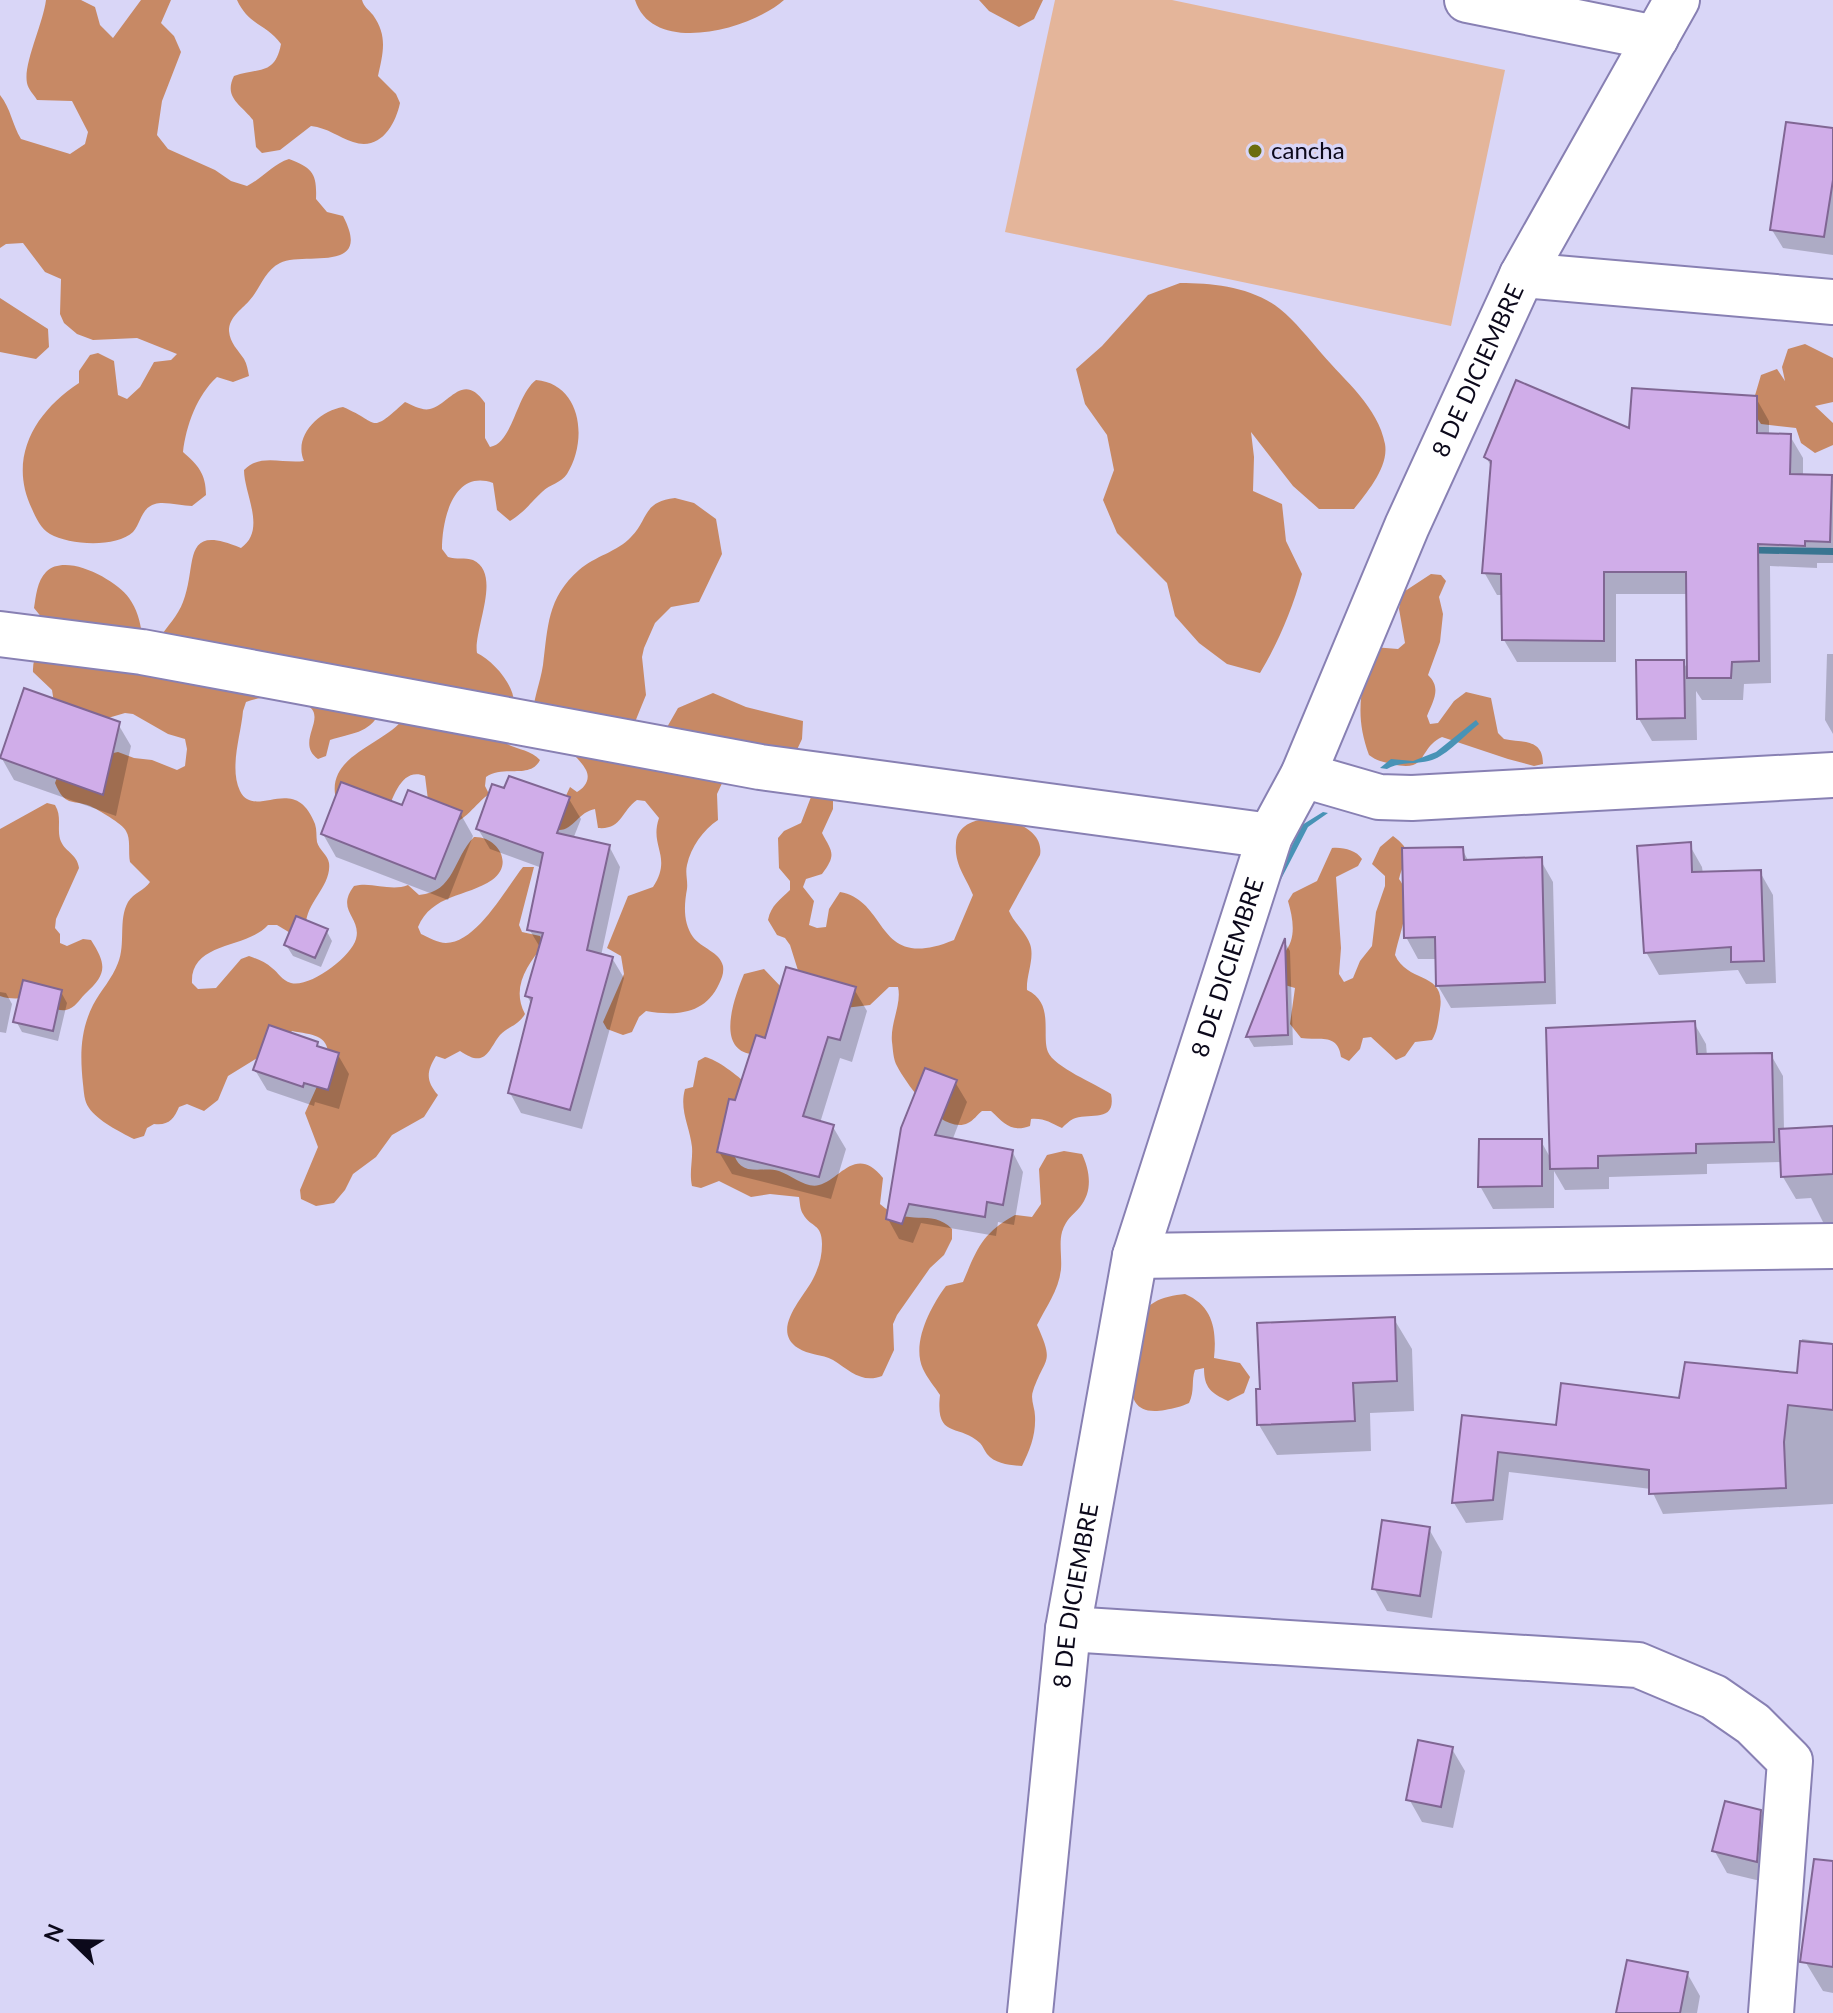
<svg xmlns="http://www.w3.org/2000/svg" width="1833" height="2013" font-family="Lato,sans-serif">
	<rect width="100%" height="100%" fill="#d9d6f7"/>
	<!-- green -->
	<path fill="#e4b59a" d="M1055,0H1172L1505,70L1451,326L1005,232Z"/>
	<!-- forest -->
	<path fill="#c78965" d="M46,0H81L95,7L100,25L113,38L141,0H171L161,23L174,36L181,52L162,101L157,135L168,149L215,170L231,181L247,186C263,178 273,164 289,159C313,168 317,174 316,199L327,212L343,216C374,275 304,251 280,263C264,271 261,288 249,301C241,310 229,317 229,331C230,343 238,350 244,359C247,364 248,371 249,376L233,382L217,377C197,395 186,426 183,452C198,465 206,474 206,495L192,506C182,506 164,501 155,504C141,508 141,523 133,532C116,548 69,545 50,534C41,529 36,518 32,509C7,457 36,411 79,383V371L90,355L98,353L114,361L118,395L127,399L140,387L154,362L171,360L177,354L137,338L93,340L77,334L64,323L60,314L61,279L45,272L23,243L6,244L0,248V95C11,109 12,124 21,139L70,154L85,144L88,132L72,101L37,100C34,95 28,89 27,83C23,64 43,24 46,0Z
		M237,0H362C364,7 368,9 373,15C388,36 383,53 378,76L396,94L400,103C395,126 380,151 353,142C338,137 328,128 311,126L280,150L262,153L256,147L253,120C242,105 223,98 234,76C259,67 275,76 281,44C267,24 249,26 237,0Z
		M635,0H784C752,29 653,57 635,0Z
		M979,0H1043L1034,19L1019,27L989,11Z
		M1180,283C1214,283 1252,287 1280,309C1295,321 1309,339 1322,354C1345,381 1378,407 1385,444C1389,467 1367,492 1354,509H1319L1293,486L1251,432L1254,457L1253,491L1282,504L1286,541L1302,574C1292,610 1279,641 1260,673L1227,664L1199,643L1175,616L1167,583L1117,533L1103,500L1114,470L1107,435L1085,404L1076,369L1102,346L1148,295Z
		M0,298L48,329L49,347L36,359L0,352Z
		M1805,344L1833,358V402L1815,406L1833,423V445L1815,453L1801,443L1796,428L1761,424L1751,409L1761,375L1777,369L1785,381L1782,367L1788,349Z
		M536,380C582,384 588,441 567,474C561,483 550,484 542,492C529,504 527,510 510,521L497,510L493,483C453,469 442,520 442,549L448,557C456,560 465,557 473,560C503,574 473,630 477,653C493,661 514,684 514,703C514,715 506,729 501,740C513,750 529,748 540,760C530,780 503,764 486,777L485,786L489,794C475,804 465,822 448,825L428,800L425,776C401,767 394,797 386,814L336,799C325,755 385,745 405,717L380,712C369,734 351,733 330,740L326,756L318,759C290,739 343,708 289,700C274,697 261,696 246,702L243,711C241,735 229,768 240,791C255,821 295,771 315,824C317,830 316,836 317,842C319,850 328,855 329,863C332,886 305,903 306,926L292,934L277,925H268C247,949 190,941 192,983L198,989L216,988L241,959L249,956C257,959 266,962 272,968C279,973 281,980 291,983C310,988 351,957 356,939C362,917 335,911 354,886C372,881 390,892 408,885L419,895C455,892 453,858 474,837C497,836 515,864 492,880C467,897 432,894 418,927L421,934C428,937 438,943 446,943C477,943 506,888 523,867H534L519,925L522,932L540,936L544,944C527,966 511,987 525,1014C517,1027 508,1026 500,1035C488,1050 486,1069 460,1051L445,1059L436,1056C426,1072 426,1081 438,1095L424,1117L392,1135L376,1157L353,1174L345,1190L334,1203L316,1206L301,1199L300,1190L318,1147L305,1113L328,1062C331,1034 313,1035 292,1031L280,1044L228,1076L218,1100L204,1111L187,1104L179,1107C174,1119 168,1126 154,1124L147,1128L144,1136L134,1139C120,1132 98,1121 89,1108C84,1101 84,1092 83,1084C80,1056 80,1031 93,1005C101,990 112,979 118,963C126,944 118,920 128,902C134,892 144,891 150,882L130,862C128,852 131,839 126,831C123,824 97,809 90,806C71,799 65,807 55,783L58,775L99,756L118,752L134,758L152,760L177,770L185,766L187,749L185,739L168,734L133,714L125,713L108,718L55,709L52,690L33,672C32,656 43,642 51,629L34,608C36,596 37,581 46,572C66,552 116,580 129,598C137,609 140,621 142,634L159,639C167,626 178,616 183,602C198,564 180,522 241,548C267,530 244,494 244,470C260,453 283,464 304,461C293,436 319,411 343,407C381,423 368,435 405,402C412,405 422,411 430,409C450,404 463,371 485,403V438L490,447C513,443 516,395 536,380Z
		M675,498L694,503L716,519L722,554L699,602L671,607L655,623L644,648L642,657L646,695L635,722L666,729L678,708L713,693L746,707L803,721L802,739L795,754L724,779L717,794L718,820C703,830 691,847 687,865C685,873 688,881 687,889C684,905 683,923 693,937C701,948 720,952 723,966C724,973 722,978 719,984C705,1015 675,1016 646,1011L639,1017L632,1032L623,1035L607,1029L603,1022L624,974L621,956L607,948L628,896L653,887C673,856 649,847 659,818L645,801L637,800C621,811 622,830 598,828L595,809C576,812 572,837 551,828L570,787L577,792C584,788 591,780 586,770C577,753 547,733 532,720C533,699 540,684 543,665C548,627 547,598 579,570C595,556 617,552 631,537C649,519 642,502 675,498Z
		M1431,574L1441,575L1446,581L1439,597L1443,614L1440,642L1428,675C1442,688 1433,701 1427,716L1430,724L1438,723L1454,701L1466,692L1491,698L1498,733L1504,739C1523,743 1543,738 1543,764L1534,766L1508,759L1442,737C1417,749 1429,773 1392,764C1383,762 1377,761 1369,755C1354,714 1361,687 1373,647L1398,649L1405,643L1399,609L1402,593Z
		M818,790L833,800V809L822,833C832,852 837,854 822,874L806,879L803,887L814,901L809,925L817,928L826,927L829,909L840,892C890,901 874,973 954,940L973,895C966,877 954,865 956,843C958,803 1047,816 1040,855L1009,911C1014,923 1025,931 1030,944C1035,958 1026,975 1027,990C1055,1003 1041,1035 1048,1052C1054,1067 1096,1084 1111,1094C1117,1124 1088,1112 1073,1119C1069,1121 1065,1125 1062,1128C1050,1123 1045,1118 1031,1119L1030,1126C1011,1133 1004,1123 991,1111H982C978,1114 973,1121 968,1123C942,1136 906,1083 897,1066C893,1059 893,1049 892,1042C890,1023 902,1004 898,987H889L870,1005L845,1008L801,980L790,945L785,938L777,935L768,920C771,905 780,900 790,890V881L779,868L778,838L784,831L801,823L811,797Z
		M47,803L55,805C62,816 57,827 60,839C64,852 77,853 79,868L56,919L55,928L60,934V943L67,946L83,939L91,940C107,965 107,974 85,994C79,1000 75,1008 66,1010C55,1012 48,1002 37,1000C25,996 13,1001 0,996V829Z
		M1393,836C1416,853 1404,857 1399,879C1415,900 1399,933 1395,955C1408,984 1446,971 1440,1009C1438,1021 1438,1030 1432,1040L1415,1042L1405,1056L1396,1060L1371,1037L1363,1038L1360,1049L1349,1061L1341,1057C1338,1032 1318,1041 1301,1038L1290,1024L1295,988L1278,983L1272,976C1273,965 1278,962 1284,953C1297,938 1293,919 1288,901L1293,893L1317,881L1332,848C1343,847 1356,850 1362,859L1358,866L1336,877L1341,948L1339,974L1344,982L1353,978L1360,961L1372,946L1376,912L1385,886V876L1372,864L1380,847Z
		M764,969L783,989L789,1032L751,1054C715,1048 735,996 744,974Z
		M705,1057C716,1059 739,1076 747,1085C742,1106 718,1161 748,1169C758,1171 769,1168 779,1171C791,1175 807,1189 819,1185C840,1180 856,1144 883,1178L880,1204C908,1229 931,1207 952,1229V1239L944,1255L930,1268L897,1315L893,1324L894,1350L882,1376C862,1384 849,1370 833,1360C822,1354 808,1355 798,1348C770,1330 804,1297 813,1279C819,1267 822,1257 822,1244C822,1223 811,1228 803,1214C800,1210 800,1202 799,1197L770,1194L751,1197L719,1181L701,1188L692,1186C689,1172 693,1160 692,1147C690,1127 679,1110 685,1089L693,1087L698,1061Z
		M1064,1151L1082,1154C1090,1171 1093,1191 1080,1207C1072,1216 1066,1219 1062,1232C1059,1243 1062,1257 1061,1269C1059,1290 1046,1307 1037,1325C1055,1365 1045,1356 1033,1391C1030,1399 1035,1408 1035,1416C1036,1435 1030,1450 1022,1466C1010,1465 995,1464 987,1454C984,1450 983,1446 980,1443C959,1423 935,1440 940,1395C935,1387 927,1378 923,1369C911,1343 931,1306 946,1286L963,1282C977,1249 982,1233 1015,1215L1032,1217L1041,1204L1039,1169L1047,1155Z
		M1185,1294C1213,1306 1217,1330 1214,1358L1240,1363L1250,1377L1244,1393L1228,1401C1211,1393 1204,1388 1204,1368L1195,1370C1191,1381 1195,1391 1189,1403C1181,1407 1174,1408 1165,1410C1126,1417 1130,1387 1133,1359L1141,1354C1143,1344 1139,1337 1139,1328C1140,1303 1163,1296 1185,1294Z"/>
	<!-- water -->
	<path fill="#4893b6" d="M1690,546L1833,548V555L1689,552Z
		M1476,720L1479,724C1466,734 1446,756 1432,760C1417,765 1399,761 1387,769L1380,768L1391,759L1413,761L1436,752Z
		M1323,812L1328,813L1308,827L1261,918L1259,913L1302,825Z"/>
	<!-- shadow -->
	<path fill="#0003" d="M1833,130V255L1783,248L1772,230Z
		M1756,398L1769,421V435L1790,436L1803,458V476L1830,477L1833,481V563H1817V568L1770,566L1771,683L1744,684L1743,700H1702L1696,691L1697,740L1652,741L1639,719L1683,662L1689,671L1688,594H1616V662H1517L1504,640V595H1497L1484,572L1492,468L1486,457L1631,431Z
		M1827,654H1833V734L1825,720Z
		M118,724L131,746L116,816L14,780L1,757Z
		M569,799L581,819L573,839L609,846L620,867L601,956L612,958L624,978L582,1129L521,1113L510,1093L532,1005L527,996L541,949L529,929L542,868L490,849L478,829Z
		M403,808L460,813L473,836L448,900L336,857L323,834Z
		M1689,844L1702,867L1703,874L1760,872L1773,895L1776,983L1746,984L1738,970L1659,975L1646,952Z
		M1462,849L1469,862L1540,859L1553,882L1556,1004L1451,1008L1438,986V959H1418L1406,937Z
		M326,930L332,941L321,967L293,956L286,945Z
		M1285,943L1290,951L1293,1045L1254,1047L1248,1037Z
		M854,989L867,1011L852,1062L840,1058L820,1123L833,1127L846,1149L831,1199L732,1174L719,1152L737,1103L766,1040Z
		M0,992L6,993L12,1004L6,1033L0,1032Z
		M61,992L67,1003L58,1041L22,1032L16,1021Z
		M1694,1023L1706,1044L1707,1056L1771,1055L1783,1076L1784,1131L1833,1128V1223L1824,1224L1811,1198L1796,1199L1783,1177V1162L1707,1164V1174L1609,1177V1189L1565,1190L1554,1171V1208L1493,1209L1480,1186L1541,1141L1552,1161Z
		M317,1044L320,1049L338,1055L349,1074L339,1109L315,1102L314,1106L267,1090L255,1070Z
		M955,1082L967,1102L952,1141L1012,1151L1023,1172L1014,1225L998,1222L996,1236L921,1223L913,1243L899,1239L888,1219Z
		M1394,1319L1412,1349L1414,1411L1370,1413L1371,1451L1277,1455L1259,1425Z
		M1802,1339L1833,1343V1504L1663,1514L1651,1489L1509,1472L1503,1520L1466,1523L1454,1503L1464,1417L1558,1428L1798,1376Z
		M1429,1529L1442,1552L1432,1618L1387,1611L1374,1588Z
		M1452,1749L1465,1771L1453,1828L1422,1822L1409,1799Z
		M1760,1812L1773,1834L1769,1883L1727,1873L1714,1850Z
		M1833,1885V1993L1823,1991L1806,1963Z
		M1687,1973L1700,1996L1697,2013H1621Z"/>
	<!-- building -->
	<path fill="#d0ade9" stroke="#806693" stroke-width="2" d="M1786,122L1833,128V180L1824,237L1770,230Z
		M1516,380L1629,428L1632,388L1757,396V433L1791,434L1790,474L1832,475L1830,542L1805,541V546L1758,544L1759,661L1732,662L1731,678H1687L1686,572H1604V641L1502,640L1501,574L1482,573L1491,461L1484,457Z
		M1636,660H1684L1685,718L1637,719Z
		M24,688L120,722L103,795L0,758Z
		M509,776L570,797L557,833L610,845L587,950L613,957L570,1110L508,1093L532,998L525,996L543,933L527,930L543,853L476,829L492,784L504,788Z
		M341,782L402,805L408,790L462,811L435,879L321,834Z
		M1691,842L1692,872L1761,870L1764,961L1731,962V947L1644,953L1637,846Z
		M1463,847L1464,860L1542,857L1545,982L1436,986L1435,937L1404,938L1402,848Z
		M296,916L328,929L315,958L284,945Z
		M1285,938L1288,1035L1246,1037Z
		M786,967L856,987L840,1040L828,1037L803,1116L834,1125L819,1177L717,1152L729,1099L735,1100L756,1035L765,1038Z
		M23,980L62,990L53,1031L13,1022Z
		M1695,1021L1697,1054L1772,1053L1774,1142L1696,1144V1153L1598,1156V1168L1550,1169L1546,1028Z
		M269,1025L318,1042L317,1046L339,1053L328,1090L304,1083L303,1087L253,1070Z
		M925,1068L957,1080L935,1135L1013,1150L1003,1205L987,1202L985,1217L909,1204L902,1224L886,1219L901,1128Z
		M1833,1126V1174L1781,1177L1779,1129Z
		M1479,1139H1542V1186L1478,1187Z
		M1395,1317L1397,1381L1353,1383L1355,1421L1257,1425L1256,1389H1260L1257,1323Z
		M1800,1341L1833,1344V1410L1788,1405L1784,1442L1786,1488L1649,1494V1470L1498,1452L1493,1500L1452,1503L1462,1415L1556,1425L1561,1383L1679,1398L1685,1362L1797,1373Z
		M1382,1520L1430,1527L1420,1596L1372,1589Z
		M1418,1740L1453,1747L1441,1807L1406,1800Z
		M1725,1801L1761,1810L1757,1862L1712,1851Z
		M1814,1859L1833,1861V1967L1800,1962Z
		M1627,1960L1688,1972L1680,2013H1616Z"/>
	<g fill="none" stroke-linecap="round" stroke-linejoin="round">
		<!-- minor casing -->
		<g stroke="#8880b3" stroke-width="48">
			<path id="minor" d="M1467,0L1656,38
				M1522,275L1833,302
				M0,634L142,652L760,767L1270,836
				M1303,775L1379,797L1412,798L1833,775
				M1135,1256L1833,1246
				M1068,1629L1638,1665L1714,1697L1753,1724L1790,1761L1771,2013"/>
		</g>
		<!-- tertiary casing -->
		<g stroke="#8880b3" stroke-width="48">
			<g id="tertiary">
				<path id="s1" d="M1030,2013L1068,1629L1135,1256L1270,836L1303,775L1407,526L1522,275L1677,0"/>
			</g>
		</g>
		<!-- minor -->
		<use href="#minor" stroke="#fff" stroke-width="44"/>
		<!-- tertiary -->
		<use href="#tertiary" stroke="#fff" stroke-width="44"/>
	</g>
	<!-- markers -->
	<circle fill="#6b6d0e" stroke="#d9d6f7" stroke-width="3" cx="1255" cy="151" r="8"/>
	<g text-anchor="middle" stroke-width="7" stroke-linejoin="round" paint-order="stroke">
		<!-- poi labels -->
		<g font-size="24" fill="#0c091b" stroke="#d9d6f7" text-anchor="start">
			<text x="1271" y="159">cancha</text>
		</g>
		<!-- street labels -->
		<g font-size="24" fill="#0c091b" stroke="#d9d6f7">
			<text dy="8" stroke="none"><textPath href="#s1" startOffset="1716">8 DE DICIEMBRE</textPath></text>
			<text dy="8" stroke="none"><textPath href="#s1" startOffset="1068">8 DE DICIEMBRE</textPath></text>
			<text dy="8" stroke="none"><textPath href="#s1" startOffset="420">8 DE DICIEMBRE</textPath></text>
		</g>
	</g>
	<!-- north arrow -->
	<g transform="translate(72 1941) rotate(293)" stroke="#d9d6f7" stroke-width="6" paint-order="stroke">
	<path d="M0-6L14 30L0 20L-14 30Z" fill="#0c091b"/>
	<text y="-12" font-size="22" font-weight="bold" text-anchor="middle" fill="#0c091b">N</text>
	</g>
</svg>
